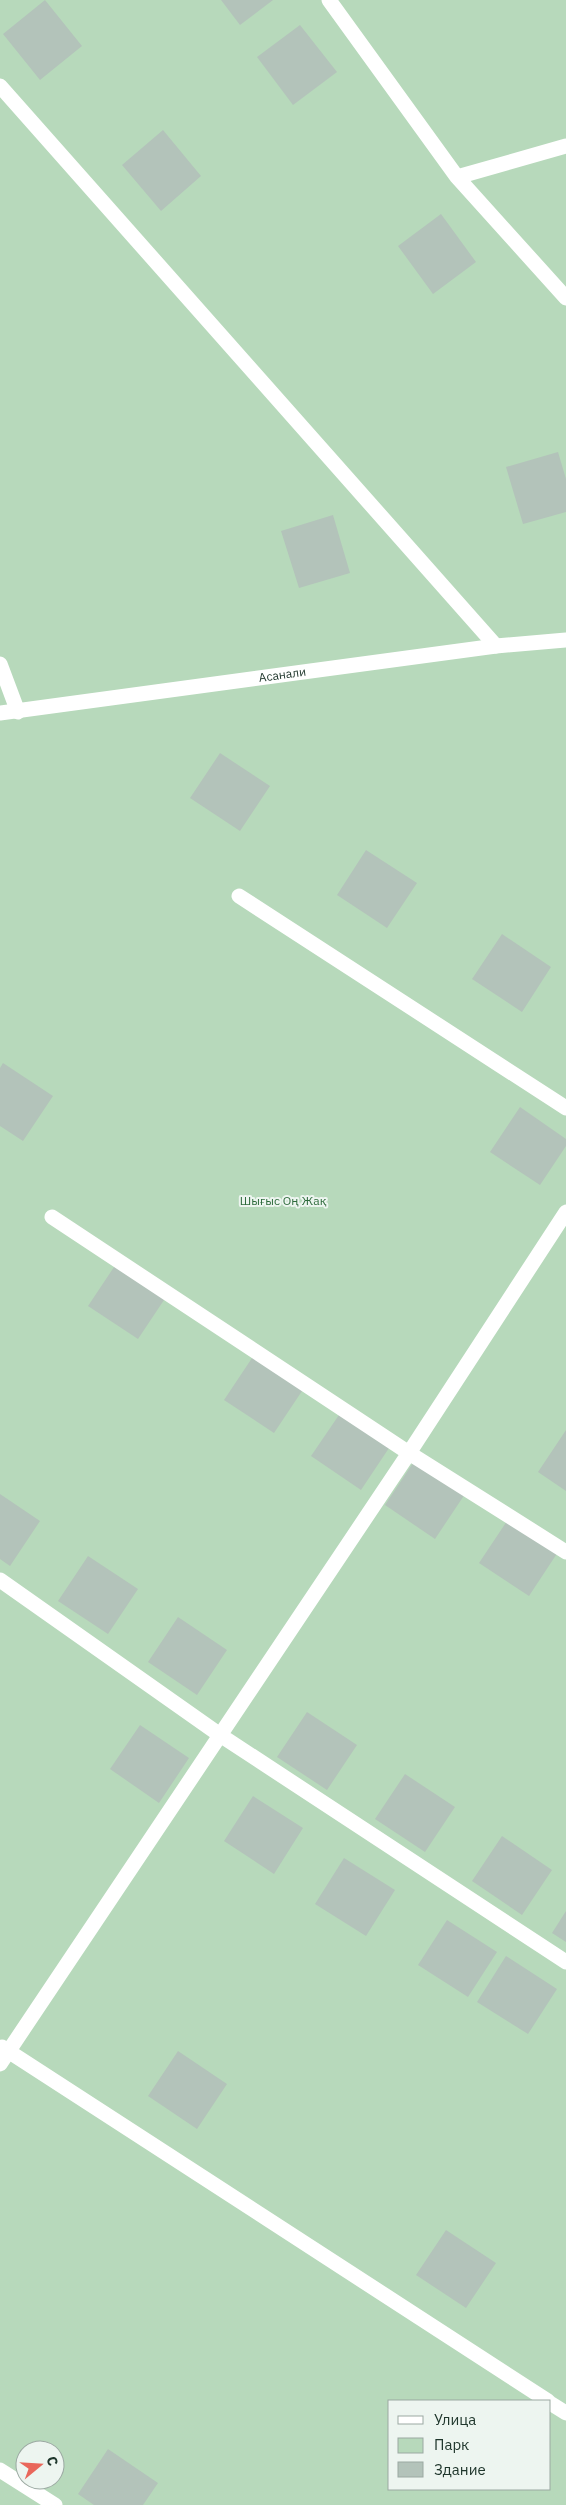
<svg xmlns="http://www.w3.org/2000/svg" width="566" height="2505" font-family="'IBM Plex Sans',sans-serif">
	<rect width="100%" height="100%" fill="#dde8e2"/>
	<!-- green -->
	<path fill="#b7d9bb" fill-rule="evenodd" d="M0,0H566V2505H0ZM390,2401H550V2489H390ZM25,2450H55V2480H25Z"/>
	<!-- building -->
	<path fill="#b3c3ba" d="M45,0L82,46L40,80L3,34Z
		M221,0H273L240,25Z
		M300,25L337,72L293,105L257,57Z
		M163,130L201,176L161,211L122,165Z
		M441,214L476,262L433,294L398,246Z
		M558,452L566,479V512L523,524L506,467Z
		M333,515L350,573L299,588L281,531Z
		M220,753L270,786L240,831L190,798Z
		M366,850L417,883L387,928L337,895Z
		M502,934L551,967L522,1012L472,979Z
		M3,1063L53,1096L23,1141L0,1126V1068Z
		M520,1107L566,1139V1146L540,1185L490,1152Z
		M118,1261L168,1294L138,1339L88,1306Z
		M254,1355L304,1388L274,1433L224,1400Z
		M341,1412L391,1445L361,1490L311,1456Z
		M566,1430V1491L538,1472Z
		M415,1460L465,1494L435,1539L385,1505Z
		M0,1494L40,1521L10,1566L0,1559Z
		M509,1518L558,1552L529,1596L479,1563Z
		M88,1556L138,1589L108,1634L58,1601Z
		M178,1617L227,1650L197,1695L148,1662Z
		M307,1712L357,1745L327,1790L277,1757Z
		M140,1725L189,1758L159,1803L110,1769Z
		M405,1774L455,1807L425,1852L375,1819Z
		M253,1796L303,1828L274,1874L224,1841Z
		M502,1836L552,1870L522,1915L472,1881Z
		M344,1858L395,1890L366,1936L315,1904Z
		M566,1911V1942L552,1933Z
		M447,1920L497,1952L468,1997L418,1965Z
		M506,1956L557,1989L528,2034L477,2002Z
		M178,2051L227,2084L197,2129L148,2096Z
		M446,2230L496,2263L466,2308L416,2275Z
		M108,2449L158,2483L143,2505H94L78,2494Z"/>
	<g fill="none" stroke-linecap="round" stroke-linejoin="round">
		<!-- service -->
		<path stroke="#fff" stroke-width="15" d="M329,0L457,177L566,298
			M0,86L496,646
			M457,177L566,146
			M0,664L18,712
			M239,896L566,1108
			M52,1217L409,1453L566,1552
			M0,1580L220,1735L566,1962
			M2,2047L548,2401
			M0,2064L409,1453L566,1212
			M550,2403L566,2413
			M0,2470L55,2505"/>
		<!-- minor -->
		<path stroke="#fff" stroke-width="15" id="s1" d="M0,713L496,646L566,640"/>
	</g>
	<g text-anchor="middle" stroke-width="4" stroke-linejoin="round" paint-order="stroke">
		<!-- street labels -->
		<g font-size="12" fill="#20372d" stroke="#edf5f0">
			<text dy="4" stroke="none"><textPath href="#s1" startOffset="285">Асанали</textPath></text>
		</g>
		<!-- park labels -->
		<g font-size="12" fill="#2d6a3b" stroke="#edf5f0">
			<text x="283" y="1205">Шығыс Оң Жақ</text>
		</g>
	</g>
	<!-- legend -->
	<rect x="388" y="2400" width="162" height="90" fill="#edf5f0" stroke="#9ba9a2"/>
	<rect x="398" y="2416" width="25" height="8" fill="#ffffff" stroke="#9ba9a2"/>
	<text x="434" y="2425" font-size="15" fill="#20372d">Улица</text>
	<rect x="398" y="2438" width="25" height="15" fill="#b7d9bb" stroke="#9ba9a2"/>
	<text x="434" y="2450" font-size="15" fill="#20372d">Парк</text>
	<rect x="398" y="2462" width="25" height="15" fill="#b3c3ba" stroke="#9ba9a2"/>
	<text x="434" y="2475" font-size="15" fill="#20372d">Здание</text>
	<!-- north arrow -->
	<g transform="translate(40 2465) rotate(72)"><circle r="24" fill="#edf5f0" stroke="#9ba9a2"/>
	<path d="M0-4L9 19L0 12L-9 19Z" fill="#e9675b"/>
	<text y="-8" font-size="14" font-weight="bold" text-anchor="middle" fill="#20372d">С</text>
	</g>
</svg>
